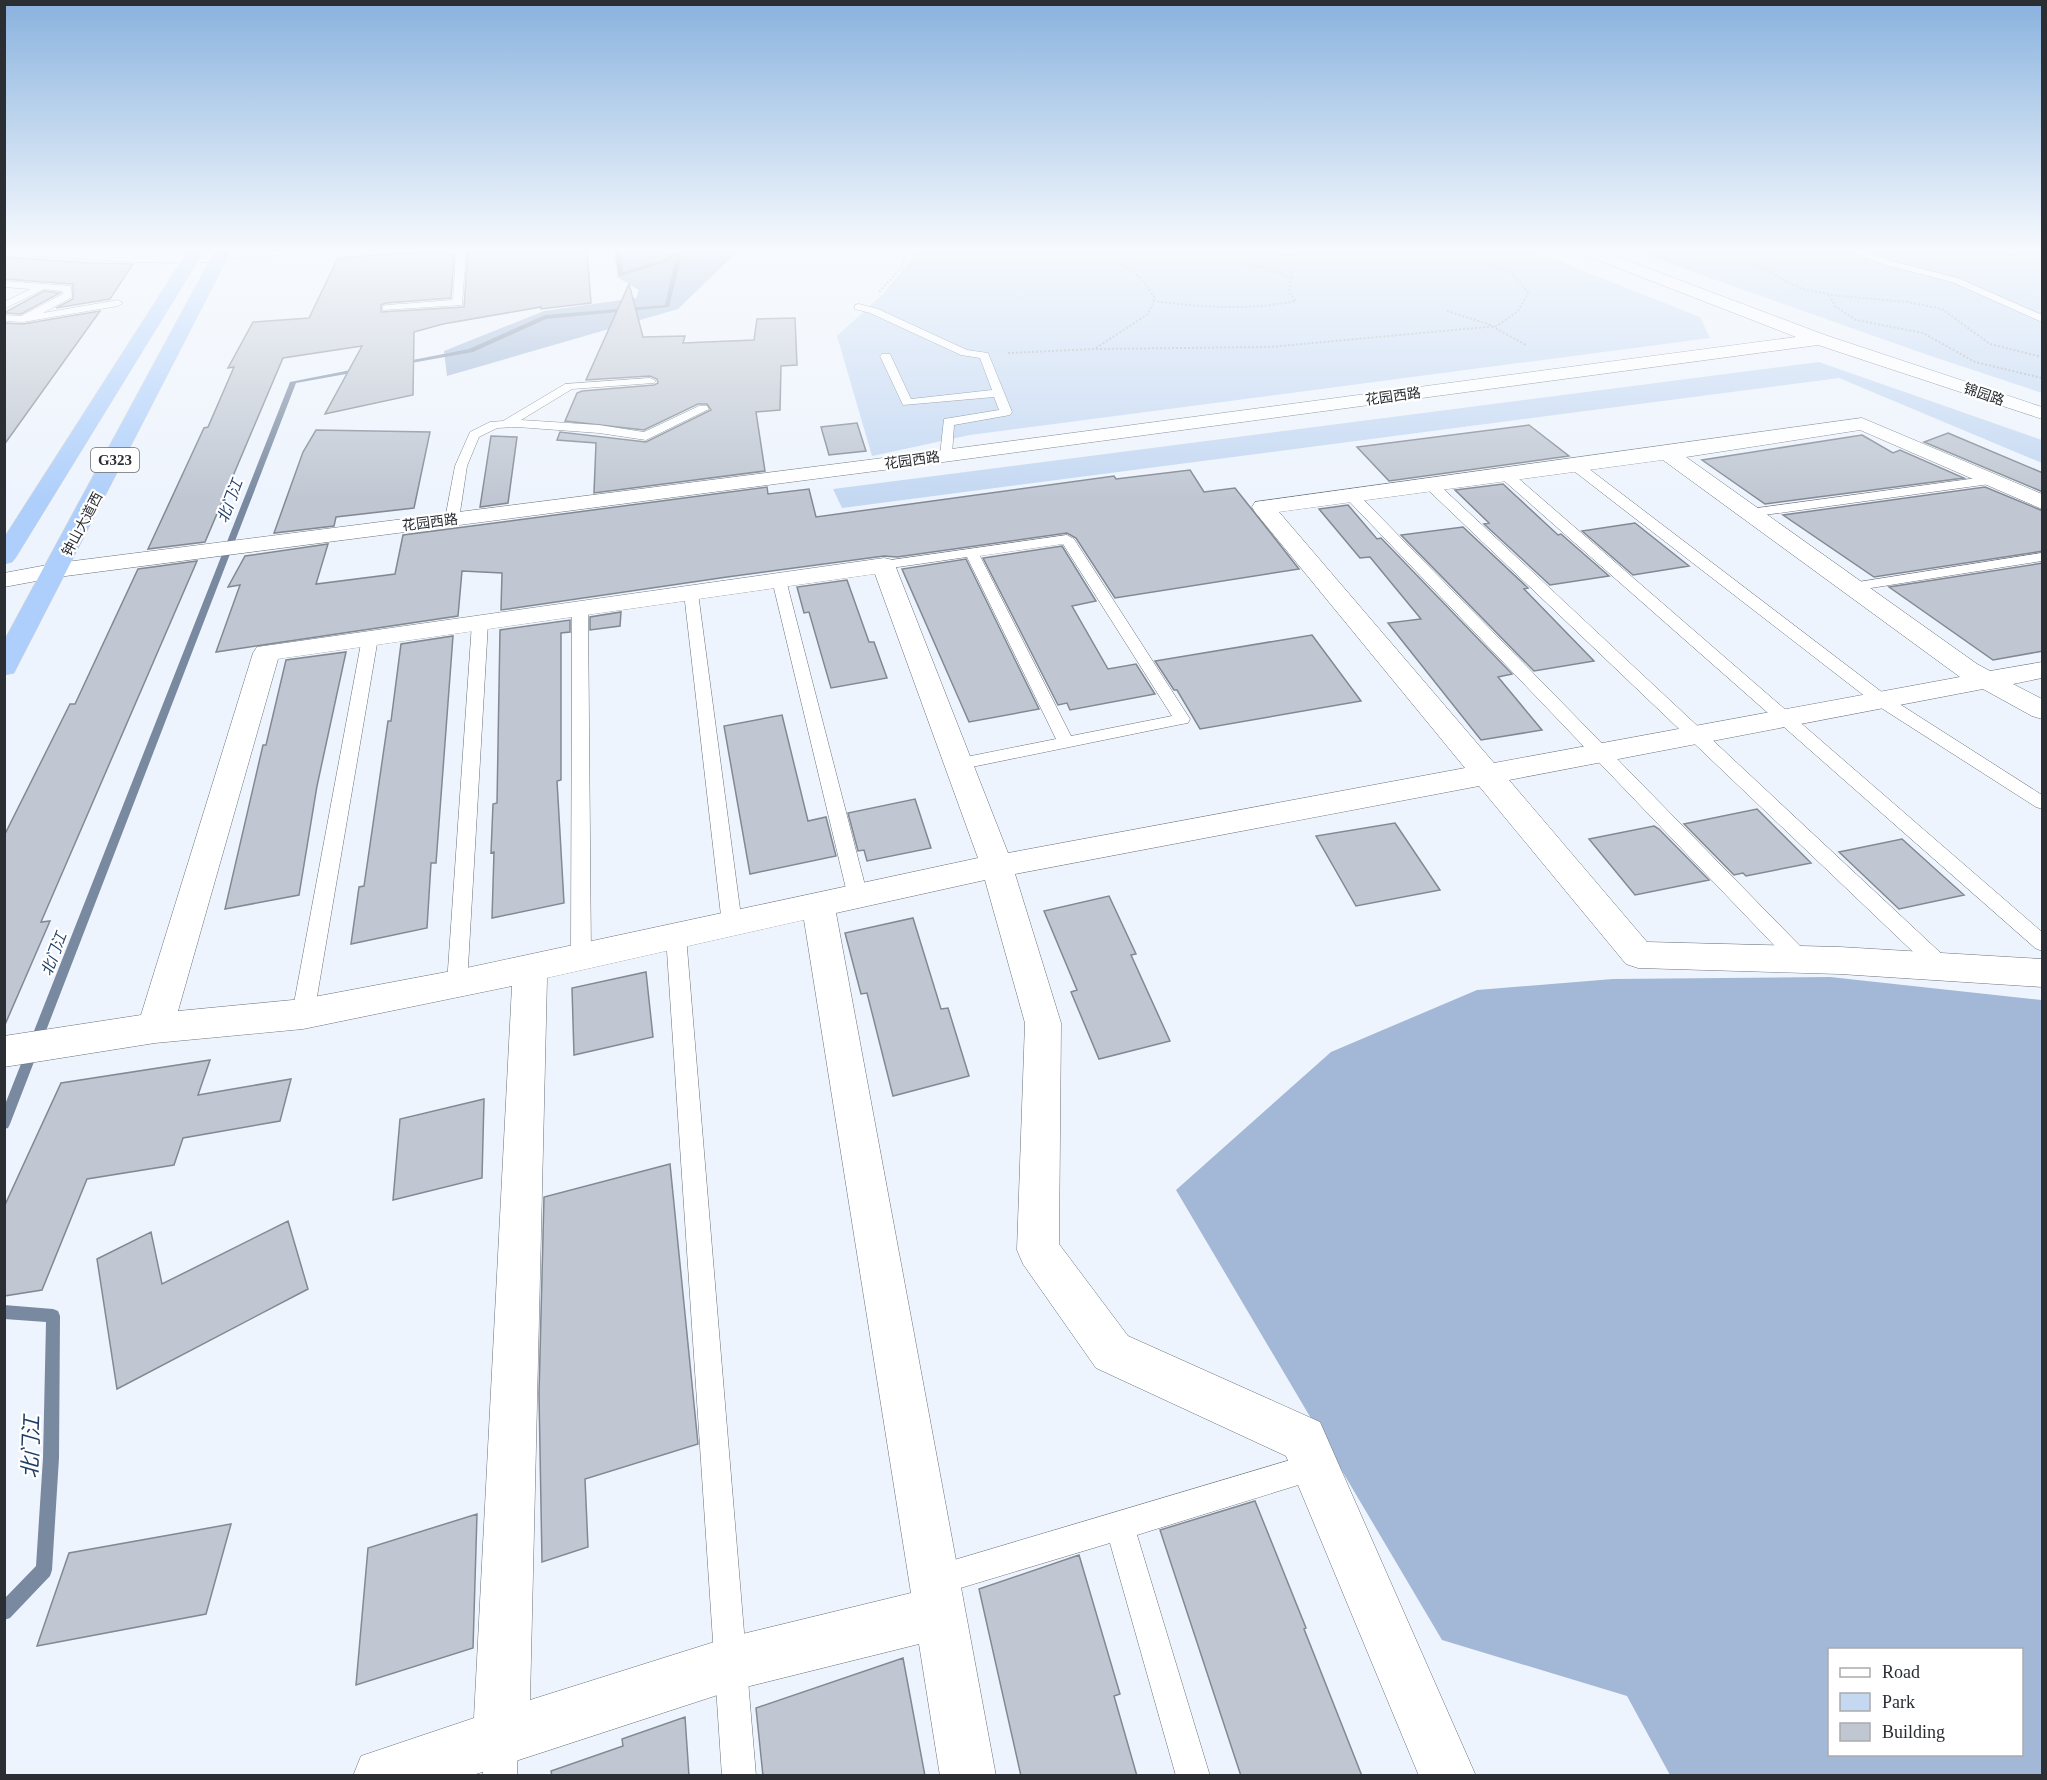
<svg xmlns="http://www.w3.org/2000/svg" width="2047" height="1780" font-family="'Times New Roman','Noto Sans SC',serif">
	<rect width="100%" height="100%" fill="#eef4fd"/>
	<!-- green -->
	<path fill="#c4d8f2" d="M913,251H1533L1700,317L1710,338L970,435L872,456L837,336L883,294L914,256Z
		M1634,251H2042V393L1922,353Z
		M1819,362L2042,440V463L1839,378L842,508L833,489Z"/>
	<!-- forest -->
	<path fill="#a2b8d6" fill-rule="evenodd" d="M619,251H738L678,309L447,376L444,351L544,311L636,298L639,290L617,277Z
		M1830,977L2042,1000V1775H1670L1627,1696L1442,1640L1176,1190L1331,1052L1477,990L1613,979ZM1830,1650H2022V1754H1830Z"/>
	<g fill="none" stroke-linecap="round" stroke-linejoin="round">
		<!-- stream -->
		<path fill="#7989a0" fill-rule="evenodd" d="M614,251H620L623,272L663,260L677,251H683L669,307L546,319L473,352L400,365L397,363L469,349L545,315L665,305L676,256L667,262L621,276L618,274Z
			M361,368L364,370L363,371L296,383L10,1124L8,1128L4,1129V1107L290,382Z
			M4,1305L53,1309L58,1311L60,1316L59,1458L52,1570L50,1576L10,1618L4,1620V1599L36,1566L43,1458L46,1322L4,1319Z"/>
	</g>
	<!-- building -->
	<path fill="#c0c7d2" stroke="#828993" stroke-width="1.5" d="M431,251H446L445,255L454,254L451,298L386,303L381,305V312L464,307L468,252L485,251H587L591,303L541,309V307L443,324L414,332L413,395L325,414L362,346L283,358L205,542L148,549L204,428L208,427L234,367L228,368L253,322L309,318L338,258Z
		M4,257L92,263L133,264L110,299L56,308L73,299V284L4,279Z
		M629,284L643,337L685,336L683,343L754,340L757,319L795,318L797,365L781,366L780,410L756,412L765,471L594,493L596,443L557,440L560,432L646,442L711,410L707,404H698L644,430L565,421L577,393L582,391L654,385L658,383L657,379L650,376L586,380Z
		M44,291L60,293L21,314L4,313Z
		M100,311L4,445V323L23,324Z
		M857,423L866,451L829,455L821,427Z
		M1529,425L1569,456L1389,481L1357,447Z
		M316,430L430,432L414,508L336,517L334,526L274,533L303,452Z
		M1948,433L2043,473V492L1924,442Z
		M1862,435L1893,453L1900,450L1964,478L1765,504L1702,460Z
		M491,436L517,437L508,503L480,507Z
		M1190,470L1204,492L1235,488L1299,569L1115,598L1076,538L1067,533L897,557L884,556L727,577L501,610L502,573L462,571L458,616L216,652L240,585L228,587L245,556L328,544L316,584L395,574L403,535L767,487L768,494L809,489L816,517L1114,476L1116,479Z
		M1503,484L1558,535L1561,534L1609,576L1550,585L1484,524L1489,523L1455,490Z
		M1985,487L2043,511V551L1874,577L1783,515Z
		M1348,505L1377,539L1381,538L1512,674L1498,677L1542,730L1481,740L1388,623L1421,619L1370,557L1360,558L1319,509Z
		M1635,523L1689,566L1633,575L1582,531Z
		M1463,527L1528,588L1524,589L1594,661L1534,671L1401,535Z
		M1062,546L1096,601L1072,606L1108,669L1136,664L1155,694L1070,710L1067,703L1058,705L983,558Z
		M966,559L1039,709L969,722L902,569Z
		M197,561L41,922L50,921L4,1027V836L70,704H75L138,569Z
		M2043,563V651L1993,660L1889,587Z
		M847,580L869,642H874L887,678L831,688L809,612L804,613L797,587Z
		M621,612L620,626L590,630V617Z
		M570,620V632L561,633V780L557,781L564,903L492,918L494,852L491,853L493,804L497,803L500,630Z
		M1312,635L1361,701L1200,729L1177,690H1174L1155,661Z
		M453,636L436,863H431L427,928L351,944L359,887L364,886L388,721H391L401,644Z
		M346,652L317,786L299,895L225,909L263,745H266L286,660Z
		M782,715L808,821L826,817L836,856L750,874L724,726Z
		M915,799L931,848L867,861L864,850L858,851L848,813Z
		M1757,809L1811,863L1746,876L1743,873L1734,875L1684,824Z
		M1395,823L1440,890L1356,906L1316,836Z
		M1654,826L1659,829L1709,880L1635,895L1589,839Z
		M1902,839L1964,895L1899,909L1839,852Z
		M1109,896L1136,954L1131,955L1170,1041L1099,1059L1071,992L1077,990L1044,911Z
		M913,918L941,1009L948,1008L969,1076L893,1096L867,993L861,994L845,933Z
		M646,972L653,1037L574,1055L572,988Z
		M210,1060L198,1095L291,1079L280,1121L183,1138L174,1165L87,1179L42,1290L4,1296V1207L61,1083Z
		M484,1099L482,1178L393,1200L400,1119Z
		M670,1164L698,1444L585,1479L588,1547L542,1562L539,1394L544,1197Z
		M288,1221L308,1289L117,1389L97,1259L151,1232L162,1284Z
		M1255,1501L1306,1628L1304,1629L1362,1776H1241L1160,1530Z
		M477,1514L473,1648L356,1685L368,1548Z
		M231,1524L206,1614L37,1646L69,1553Z
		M1079,1555L1120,1694L1114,1696L1137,1776H1021L979,1589Z
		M903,1658L925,1776H763L756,1708Z
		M685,1717L689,1776H552L551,1771L623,1746L622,1739Z"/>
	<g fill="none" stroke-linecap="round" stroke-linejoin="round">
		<!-- lane casing -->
		<g stroke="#6b727b" stroke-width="1">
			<path id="lane" d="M253,251H298L293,254L222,259L217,256L222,253Z
				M456,251H466L462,305L383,310V306L387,305L453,300Z
				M1850,251H1864L1891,261L1958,278L2042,315V322L1952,282L1885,265Z
				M4,281L71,286L72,297L43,313L118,300L123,303L118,306L23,322L4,321V315L21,316L63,294L62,291L44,289L4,309V302L30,289L4,287Z
				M859,304L878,309L967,350L988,353L1012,412L1010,415L954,425L952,455L950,458H942L940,455L944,419L999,410L994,397L903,405L880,356L882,354H890L911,399L992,390L980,358L961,355L870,313L855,309V305Z
				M650,378L656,381L654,383L572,389L521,420L599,425L644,432L699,406H707L709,409L646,440L599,433L517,427L497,428L479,437L467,466L459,519L452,523L447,522L445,519L455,466L470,432L490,422L503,421L565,384Z
				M1575,461L1580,462L1887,696L2042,795V809L2036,807L1875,704L1570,468L1569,465Z
				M1506,471L1511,472L2042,932V951L2035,948L1501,478L1500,475Z
				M1992,476L1997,477L1998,480L1997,483L1750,517L1743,513L1750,509Z
				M1431,481L1436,482L1945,957L1948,963L1945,969L1938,971L1931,969L1426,488L1424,485Z
				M1351,491L1356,492L1806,952L1809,958L1806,964L1799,966L1792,964L1346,498L1344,495Z
				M1067,535L1074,539L1190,719L1188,723L1182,724L957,770L951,768L948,764L951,760L1056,739L967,557L884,569L877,565L884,561ZM1063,544L1172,716L1071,736L980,556Z
				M2042,553V561L1852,591L1845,587L1852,583Z
				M779,576L786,580L868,897L865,902L858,904L851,902L848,897L772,580Z
				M691,589L698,593L742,924L739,929L732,932L725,929L722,924L684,593Z
				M580,604L588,609L591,957L588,963L581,965L574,963L571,957L572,609Z
				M480,618L488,623L467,984L464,990L457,992L450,990L447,984L472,623Z
				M370,633L378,638L314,1014L311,1020L303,1023L295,1020L292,1014L362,638Z
				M676,928L683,931L686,936L756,1776H722L666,936L669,931Z
				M1314,1453L1324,1457L1328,1467L1324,1477L1137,1535L1210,1776H1176L1110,1543L934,1596L923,1592L919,1581L923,1570L934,1566Z
				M501,1724L513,1729L518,1741L517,1776H483L484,1741L489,1729Z"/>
		</g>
		<!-- street casing -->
		<g stroke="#6b727b" stroke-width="1">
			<path id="street" d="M1862,418L2042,494V509L1860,430L1686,457L1977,664L1990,671L2042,662V678L2013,684L2042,699V719L2032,716L1983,689L1509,780L1647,942L1840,947L2042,959V987L1840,974L1638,968L1626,964L1479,786L1015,874L1061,1023L1059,1244L1128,1336L1320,1422L1476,1776H1419L1286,1456L1096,1368L1023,1264L1017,1250L1025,1023L985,880L836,913L996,1776H940L919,1644L730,1691L470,1776H353L361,1756L474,1718L512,986L303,1029L155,1043L4,1067V1036L141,1015L253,653L257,647L884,558L893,560L1008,853L1465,768L1255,512L1252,507L1255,502ZM1663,460L1960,677L1494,763L1279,512ZM875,574L978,858L457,970L303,999L178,1011L278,659ZM804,920L911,1593L730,1637L530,1700L547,978Z"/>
		</g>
		<!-- secondary casing -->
		<g stroke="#6b727b" stroke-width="1">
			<path id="secondary" d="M29,251H130L193,254L222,251L230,256C218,271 64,257 37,256Z
				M1580,251H1602L1825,335L2042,407V419L1818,345L891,469L58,577L4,587V573L58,563L891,457L1796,337L1582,254Z"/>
		</g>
		<!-- highway casing -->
		<g stroke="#d0d1d2" stroke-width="1">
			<path id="highway" d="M188,251H204L16,557L12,562L4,564V538Z
				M215,251H231L17,667L14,673L4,675V641Z"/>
		</g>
		<!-- path -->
		<path stroke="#a9aeb5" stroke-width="2" stroke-dasharray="2 2" stroke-linecap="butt" d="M1369,251C1405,261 1439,261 1475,255
			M1733,251L1787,282L1806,290L1840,296L1908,302L1942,309L1990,344L2042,357
			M2000,251L2042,265
			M1264,268L1263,265L1279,256H1297
			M1765,268L1775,251
			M1291,278L1297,254L1306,251
			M879,292L901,268L908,251
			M1829,295L1835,306L1856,320L1923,333L1975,362L2042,378
			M1153,301C1202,307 1247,311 1296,301L1289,292L1291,278L1264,268L1204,255L1196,251
			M1447,311L1488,324L1526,345
			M1096,348L1148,314L1155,298L1140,277L1100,251
			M1008,353L1095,349L1270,347L1497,326L1518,311L1528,293L1514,275L1468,251"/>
		<!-- lane -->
		<use href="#lane" fill="#fff" fill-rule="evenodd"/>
		<!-- street -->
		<use href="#street" fill="#fff" fill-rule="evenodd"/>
		<!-- secondary -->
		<use href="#secondary" fill="#fff" fill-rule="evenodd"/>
		<!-- highway -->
		<use href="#highway" fill="#aecffb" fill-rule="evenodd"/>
	</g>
	<!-- sky -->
	<linearGradient id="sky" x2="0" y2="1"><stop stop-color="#89b2de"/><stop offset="0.5" stop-color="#f7fafe"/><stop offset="1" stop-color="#f7fafe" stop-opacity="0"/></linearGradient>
	<rect width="2047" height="500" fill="url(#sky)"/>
	<g text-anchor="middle" stroke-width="4.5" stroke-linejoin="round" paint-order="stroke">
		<!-- far-street labels -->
		<g font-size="14" fill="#2b2e33" stroke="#fff">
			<text transform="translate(1984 394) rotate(19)" y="5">锦园路</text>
			<text transform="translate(1393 396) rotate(-8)" y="5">花园西路</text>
			<text transform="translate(912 460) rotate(-8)" y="5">花园西路</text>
			<text transform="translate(430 522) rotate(-7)" y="5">花园西路</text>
			<text transform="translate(82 524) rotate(-62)" y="5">钟山大道西</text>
		</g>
		<!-- shield labels -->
		<rect fill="#fff" stroke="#6b6d70" stroke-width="1.5" x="91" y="448" width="48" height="24" rx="4.5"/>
		<g font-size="15" font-weight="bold" fill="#2b2e33">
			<text x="115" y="465">G323</text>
		</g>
		<!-- far-water labels -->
		<g font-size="15" font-style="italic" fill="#203f68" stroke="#fff">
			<text transform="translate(230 501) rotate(-69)" y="5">北门江</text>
			<text transform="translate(54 954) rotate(-69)" y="5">北门江</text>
		</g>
		<!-- near-water labels -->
		<g font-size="21" font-style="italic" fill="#203f68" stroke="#fff">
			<text transform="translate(31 1447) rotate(-88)" y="7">北门江</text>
		</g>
	</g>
	<!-- border -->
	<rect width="2047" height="1780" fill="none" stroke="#2b2e33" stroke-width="12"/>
	<!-- legend -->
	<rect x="1828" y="1648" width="195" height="108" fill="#ffffff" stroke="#aaabad" stroke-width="1.5"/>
	<rect x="1840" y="1668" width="30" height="9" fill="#ffffff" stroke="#aaabad" stroke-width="1.5"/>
	<text x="1882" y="1678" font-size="18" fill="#2b2e33">Road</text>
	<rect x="1840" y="1693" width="30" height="18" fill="#c4d8f2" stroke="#aaabad" stroke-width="1.5"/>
	<text x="1882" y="1708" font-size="18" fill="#2b2e33">Park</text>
	<rect x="1840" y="1723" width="30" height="18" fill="#c0c7d2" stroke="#aaabad" stroke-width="1.5"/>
	<text x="1882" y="1738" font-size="18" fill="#2b2e33">Building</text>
</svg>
